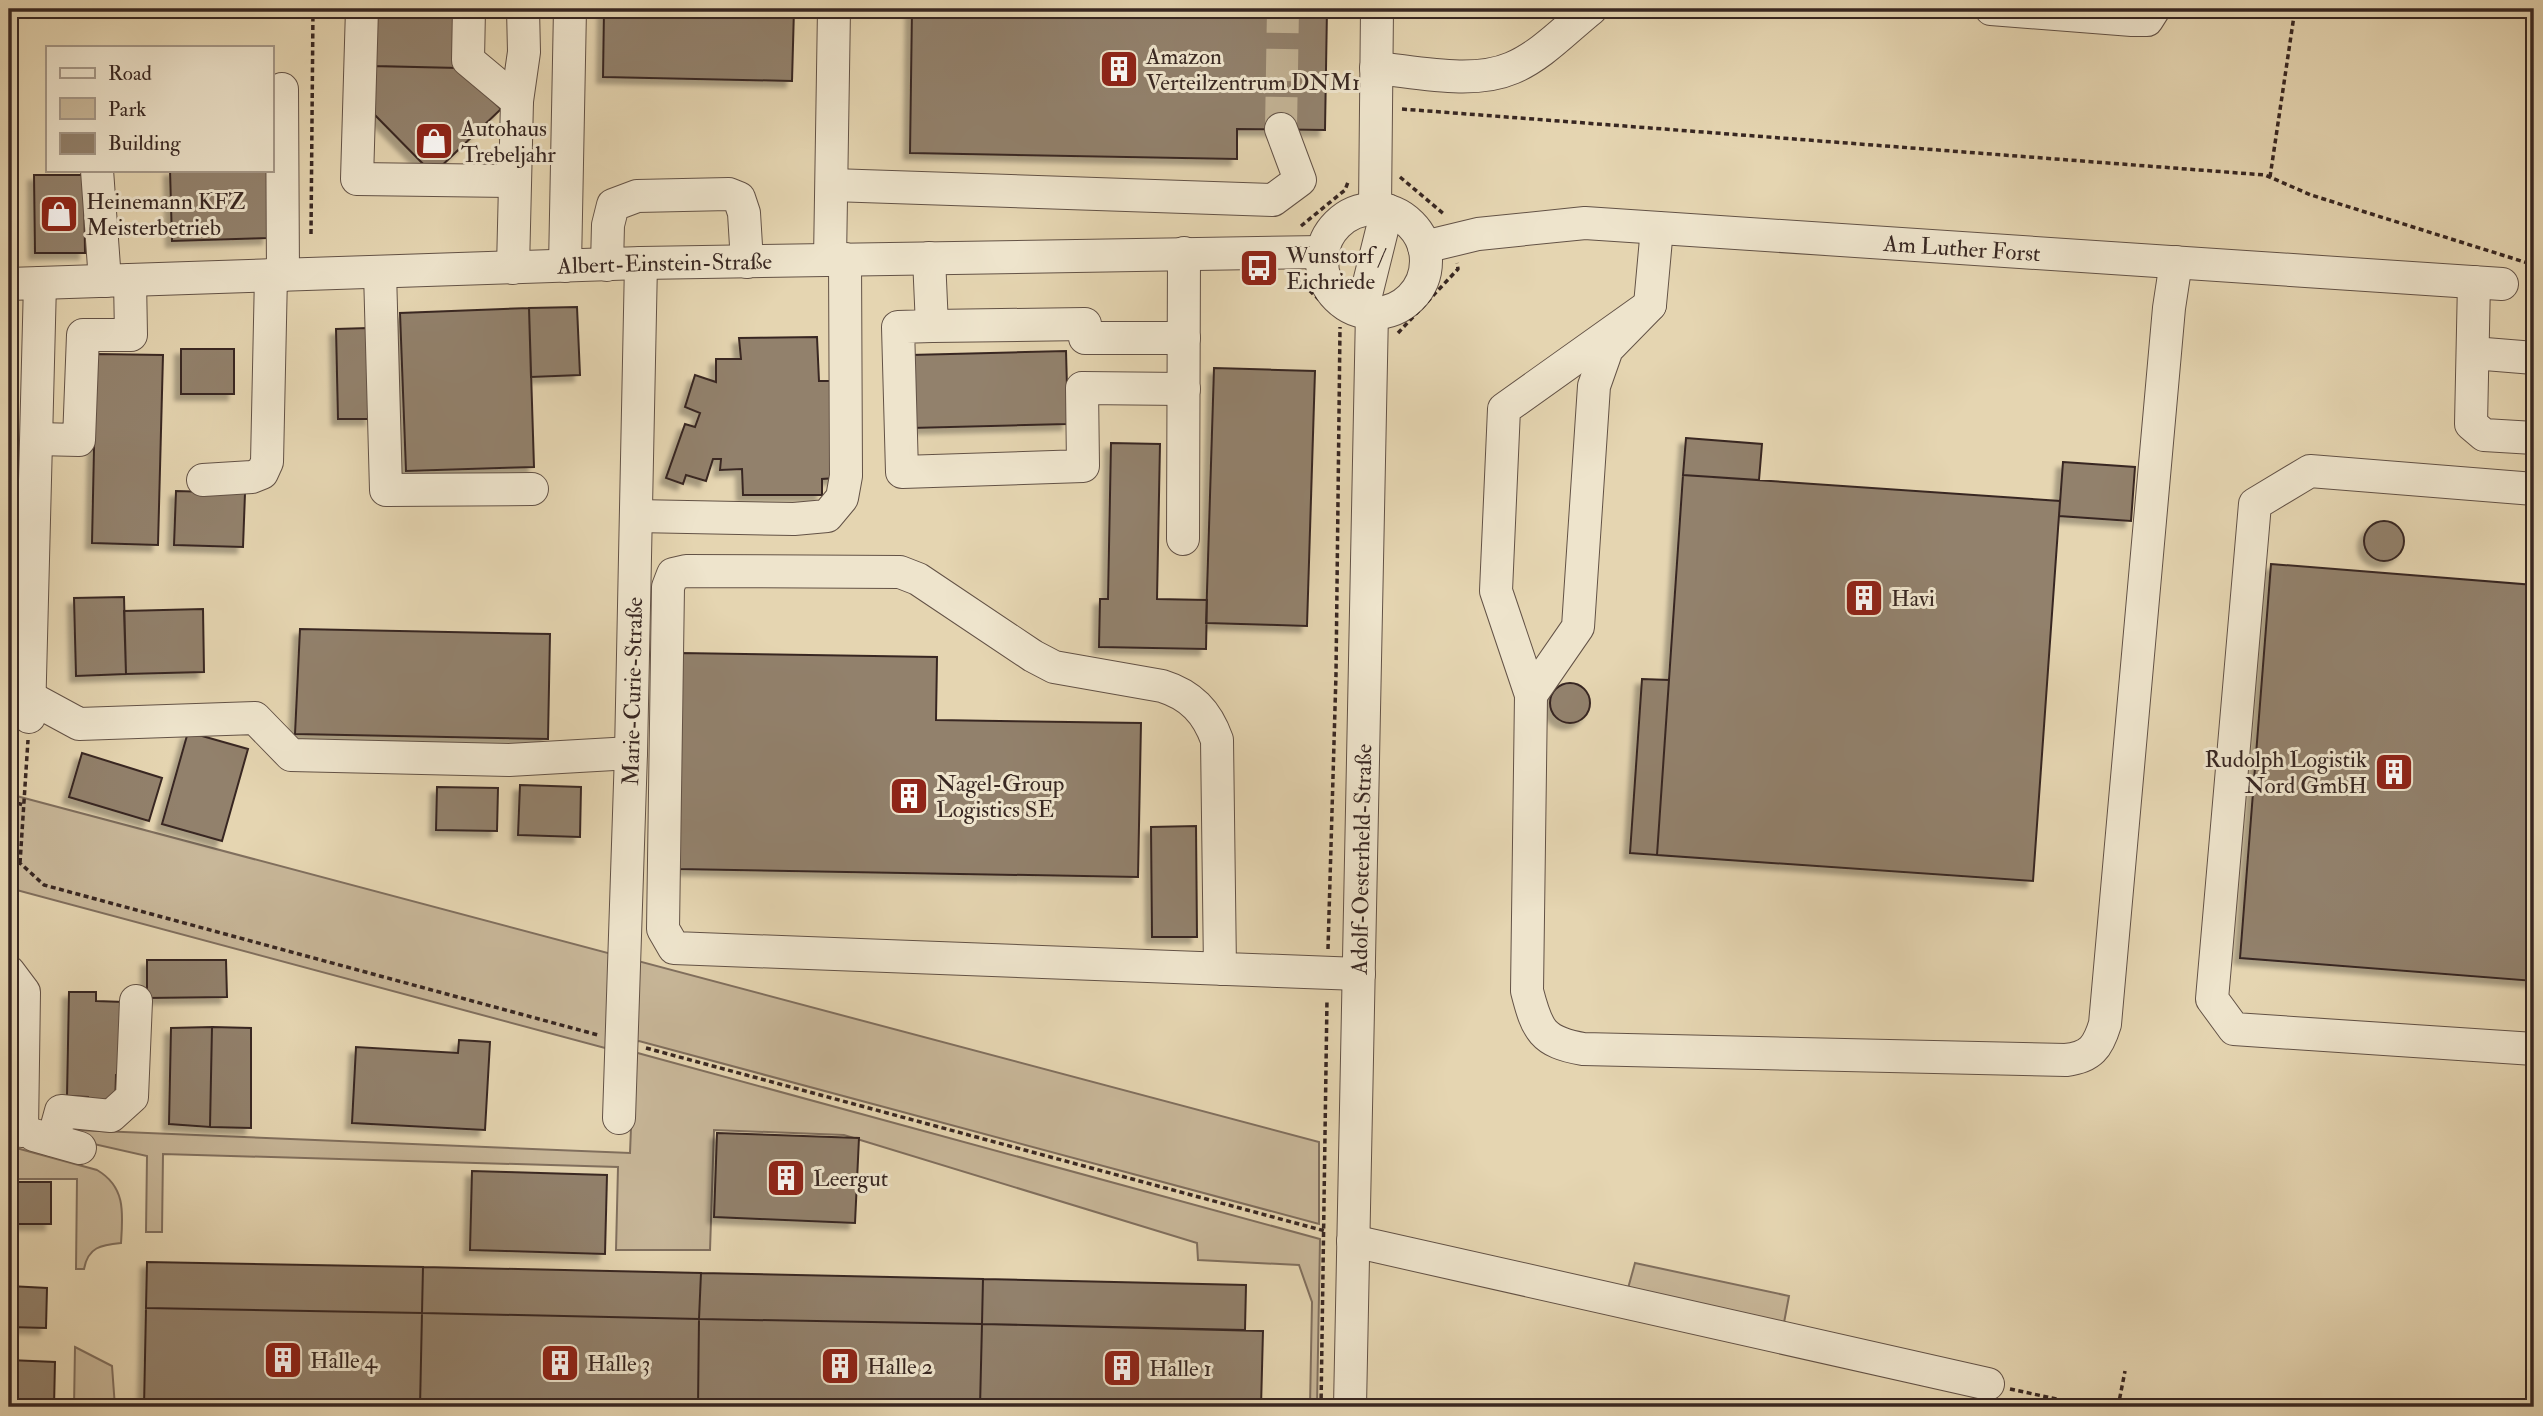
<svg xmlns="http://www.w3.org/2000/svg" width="2543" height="1416" font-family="'IM FELL Double Pica',serif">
	<defs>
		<filter id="shadow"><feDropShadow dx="-6" dy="6" stdDeviation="2" flood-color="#0004"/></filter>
	</defs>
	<rect width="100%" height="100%" fill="#e5d5b1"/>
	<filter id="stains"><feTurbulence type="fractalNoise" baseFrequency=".00286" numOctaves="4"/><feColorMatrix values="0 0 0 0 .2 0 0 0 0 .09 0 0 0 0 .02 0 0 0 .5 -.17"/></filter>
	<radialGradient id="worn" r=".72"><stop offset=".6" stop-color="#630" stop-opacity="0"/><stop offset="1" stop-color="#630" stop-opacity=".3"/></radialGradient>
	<!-- green -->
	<path fill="#c8b799" stroke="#806f5e" stroke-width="2" d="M9,794L1319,1142V1224L639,1041L605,1048L9,888Z
		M634,1052L1320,1239L1317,1407H1310L1312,1302L1299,1265L1198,1260L1197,1243L844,1135L714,1130L710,1250H616L618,1167L163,1154L162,1232H146L147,1156L76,1140V1130L630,1153Z
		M9,1146L97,1170C126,1187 123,1213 121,1243C101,1245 88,1247 84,1269H76L77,1179H9Z
		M1635,1263L1789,1296L1783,1328L1627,1292Z
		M75,1347L112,1366L115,1407H74Z"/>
	<!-- building -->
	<path fill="#92816c" stroke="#382722" stroke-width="2" filter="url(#shadow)" d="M376,9H460L459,68L375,66Z
		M604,9H794L792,81L603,77Z
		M912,9H1327L1325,130L1237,129V159L910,153Z
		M370,66L459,68L501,109L433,174L368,108Z
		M170,170H271L268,238L172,241Z
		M34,175H84L85,253H35Z
		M577,307L580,375L531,377L529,308Z
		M529,308L534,467L406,471L400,313Z
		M368,328L371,419H338L336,329Z
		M817,337L819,381H835L836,478L822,479V495H743L742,469L720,470L721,459H713L706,481L686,475L683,484L666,478L685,424L695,427L700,413L685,407L695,375L716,382V359H741L739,338Z
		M181,349H234V394H181Z
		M1066,351L1068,424L911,428L910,355Z
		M96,354L163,355L158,545L92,543Z
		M1214,368L1315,371L1307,626L1206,623Z
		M1686,438L1762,444L1759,480L1683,475Z
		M1111,443L1160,444L1157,599L1207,600L1206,649L1099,647L1100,599H1108Z
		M2063,462L2135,467L2131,521L2059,516Z
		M1683,475L2060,501L2033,881L1657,855Z
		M176,491L245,493L243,547L174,545Z
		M2364 541a20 20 0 1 1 40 0a20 20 0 1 1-40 0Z
		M2271,564L2534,585V981L2240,958Z
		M124,597L126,674L76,676L74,598Z
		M203,609L204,672L126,674L124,611Z
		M300,629L550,634L548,739L295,734Z
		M680,653L937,657L936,720L1141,723L1138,877L677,869Z
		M1642,679L1669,680L1657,855L1630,853Z
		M1550 703a20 20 0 1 1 40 0a20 20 0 1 1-40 0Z
		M188,732L248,749L222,841L162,824Z
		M82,753L162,778L149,821L69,797Z
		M520,785L581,787L580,837L518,835Z
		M437,787L498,788L497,831L436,830Z
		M1196,826L1197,937H1152L1151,827Z
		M147,960H226L227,997L147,998Z
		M69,992H96V1001L124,1002L126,1075H116L115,1108H88V1097L67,1096Z
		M212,1027L210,1127L169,1124L171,1028Z
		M212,1027L251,1028V1128L210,1127Z
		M459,1040L490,1042L485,1130L352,1123L356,1047L458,1053Z
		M717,1133L859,1138L855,1223L714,1217Z
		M472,1171L607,1175L605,1254L470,1250Z
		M9,1182H51V1224H9Z
		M147,1262L423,1267L422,1313L146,1308Z
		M423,1267L701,1273L699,1319L422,1313Z
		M701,1273L983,1279L982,1324L699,1319Z
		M983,1279L1246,1285L1245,1330L982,1324Z
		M9,1286L47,1288L46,1328L9,1327Z
		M146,1308L422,1313L420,1407H144Z
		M422,1313L699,1319L698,1407H420Z
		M699,1319L982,1324L980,1407H698Z
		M982,1324L1263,1331L1261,1407H980Z
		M9,1360L55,1362L54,1407H9Z"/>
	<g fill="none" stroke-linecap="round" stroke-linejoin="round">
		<!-- minor-tunnel -->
		<path stroke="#c2b294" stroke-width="32" stroke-dasharray="32 16" stroke-linecap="butt" d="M1281,129L1283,9"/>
		<!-- minor casing -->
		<g stroke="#635246" stroke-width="34">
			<g id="minor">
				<path d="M362,9L357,179L515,181"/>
				<path d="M469,9L468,60L517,101L513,268"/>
				<path d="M1991,9L2132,20H2147L2154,9"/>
				<path d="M1376,68C1417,72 1473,85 1512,68C1541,56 1566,29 1591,9"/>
				<path d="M282,89L283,275"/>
				<path d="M517,101L524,52L523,9"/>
				<path d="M97,170L105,281"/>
				<path d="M832,185L1273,200L1300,180L1281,129"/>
				<path d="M1375,208L1377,9"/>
				<circle cx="1374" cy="261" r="52"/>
				<path id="s1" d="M1424,247L1478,234L1585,223L2502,284"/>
				<path d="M929,258L932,326L898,327L902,472L1083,466L1082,388L1184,389"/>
				<path d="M830,260L834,9"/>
				<path d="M607,265L608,225L613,205L637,196L729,194L739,198L744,213L747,262"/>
				<path d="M565,266L570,9"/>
				<path d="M380,272L386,490L532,489"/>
				<path d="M2474,282L2471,424L2484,435L2534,438"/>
				<path id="s2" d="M9,284L641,263L1322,252"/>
				<path d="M1650,305L1504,409L1496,591L1531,695L1527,991C1537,1030 1542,1042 1583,1049L2066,1060C2091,1057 2098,1047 2105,1024L2169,308L2176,262"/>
				<path d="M1362,311L1387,210"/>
				<path d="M932,326L1085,324V338H1184"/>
				<path d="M2473,353L2534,358"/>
				<path d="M37,439L79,440L83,335H131L130,280"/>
				<path d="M203,480L252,477L262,473L267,462L271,275"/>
				<path d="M2534,489L2310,471L2255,504L2212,999L2234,1029L2534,1049"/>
				<path d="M636,516L794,519L827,516L842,498L846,476L845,259"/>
				<path d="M1183,539L1184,253"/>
				<path d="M1531,695L1578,627L1594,386L1607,349L1650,305L1657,228"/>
				<path d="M31,698L79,724L255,718L291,755L509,760L631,753"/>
				<path d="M29,717L40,283"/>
				<path d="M1220,969L1217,740C1207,712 1191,695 1162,686L1054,667L1033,656L918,579L900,572L686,571L673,574L668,587L663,929L674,948L1359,974"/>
				<path d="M9,972L24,992L22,1131"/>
				<path id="s3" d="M619,1118L631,753L641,263"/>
				<path d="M34,1135L80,1148"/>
				<path d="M53,1140L61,1111L111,1116L132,1097L136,1001"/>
				<path d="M1353,1241L1988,1384"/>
				<path id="s4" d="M1350,1407L1372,312"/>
			</g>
		</g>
		<!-- path -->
		<path stroke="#382722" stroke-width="3.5" stroke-dasharray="5 3.5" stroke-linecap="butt" d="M1402,109L2265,175L2311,195L2534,265
			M1400,177L1445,215
			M2270,177L2295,9
			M1301,226L1345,190L1348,182
			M311,234L313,9
			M1297,279L1338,317
			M1398,333L1458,269L1457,263
			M9,801L24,805
			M20,863L28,740
			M9,866L20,863L44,885L598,1035
			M1328,949L1336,674L1340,327
			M646,1048L1325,1231
			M2010,1389L2094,1407
			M1321,1407L1327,999
			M2118,1407L2125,1371"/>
		<!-- minor -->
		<use href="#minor" stroke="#eee4cc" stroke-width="32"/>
	</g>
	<!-- icons -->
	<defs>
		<g id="building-square" transform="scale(2.0125)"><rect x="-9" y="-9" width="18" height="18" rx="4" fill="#8f2418" stroke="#eee4cc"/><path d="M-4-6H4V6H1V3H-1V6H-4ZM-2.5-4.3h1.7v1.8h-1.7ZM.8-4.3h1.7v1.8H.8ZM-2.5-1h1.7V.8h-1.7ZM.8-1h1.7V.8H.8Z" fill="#fff"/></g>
		<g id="shop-square" transform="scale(2.0125)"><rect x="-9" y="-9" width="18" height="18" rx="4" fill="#8f2418" stroke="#eee4cc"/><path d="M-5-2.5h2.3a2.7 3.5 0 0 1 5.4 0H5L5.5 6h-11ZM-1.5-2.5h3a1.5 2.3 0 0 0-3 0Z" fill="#fff"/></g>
		<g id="bus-square" transform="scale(2.0125)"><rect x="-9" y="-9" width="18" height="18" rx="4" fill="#8f2418" stroke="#eee4cc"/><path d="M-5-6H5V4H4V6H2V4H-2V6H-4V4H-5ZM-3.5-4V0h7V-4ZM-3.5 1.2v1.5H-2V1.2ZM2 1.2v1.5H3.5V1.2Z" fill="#fff"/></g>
	</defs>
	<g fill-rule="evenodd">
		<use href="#building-square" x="1119" y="69"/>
		<use href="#shop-square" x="434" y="141"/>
		<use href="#shop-square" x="59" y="214"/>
		<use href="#bus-square" x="1259" y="268"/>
		<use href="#building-square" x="1864" y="598"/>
		<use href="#building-square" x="2394" y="772"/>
		<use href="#building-square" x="909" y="796"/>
		<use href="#building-square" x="786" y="1178"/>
		<use href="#building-square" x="283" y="1360"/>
		<use href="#building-square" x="560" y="1363"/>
		<use href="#building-square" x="840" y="1366"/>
		<use href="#building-square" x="1122" y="1368"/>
	</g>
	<g text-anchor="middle" stroke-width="6" stroke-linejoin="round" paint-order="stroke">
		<!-- poi labels -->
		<g font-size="23" fill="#382722" stroke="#eee4cc" text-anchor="start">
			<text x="1146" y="64">Amazon<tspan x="1146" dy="26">Verteilzentrum DNM1</tspan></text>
			<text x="461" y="136">Autohaus<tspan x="461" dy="26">Trebeljahr</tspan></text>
			<text x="86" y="209">Heinemann KFZ<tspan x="86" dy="26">Meisterbetrieb</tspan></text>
			<text x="1286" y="263">Wunstorf /<tspan x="1286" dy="26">Eichriede</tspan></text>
			<text x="1891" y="606">Havi</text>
			<text x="2367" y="767" text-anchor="end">Rudolph Logistik<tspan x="2367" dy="26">Nord GmbH</tspan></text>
			<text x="936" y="791">Nagel-Group<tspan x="936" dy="26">Logistics SE</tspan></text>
			<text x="813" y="1186">Leergut</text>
			<text x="310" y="1368">Halle 4</text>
			<text x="587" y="1371">Halle 3</text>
			<text x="867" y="1374">Halle 2</text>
			<text x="1149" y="1376">Halle 1</text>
		</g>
		<!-- street labels -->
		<g font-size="23" fill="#382722" stroke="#eee4cc">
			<text dy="8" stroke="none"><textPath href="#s1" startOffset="541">Am Luther Forst</textPath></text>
			<text dy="8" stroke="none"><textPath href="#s2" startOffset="656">Albert-Einstein-Straße</textPath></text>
			<text dy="8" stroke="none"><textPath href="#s3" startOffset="427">Marie-Curie-Straße</textPath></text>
			<text dy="8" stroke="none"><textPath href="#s4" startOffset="548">Adolf-Oesterheld-Straße</textPath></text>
		</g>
	</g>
	<!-- margin -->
	<rect width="2543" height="1416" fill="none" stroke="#e5d5b1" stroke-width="35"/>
	<rect x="10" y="10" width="2522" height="1395" fill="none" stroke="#382722" stroke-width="3.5"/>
	<rect x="18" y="18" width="2508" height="1381" fill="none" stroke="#382722" stroke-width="2"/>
	<!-- legend -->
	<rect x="46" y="46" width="228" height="126" fill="#eee4cc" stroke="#a59888" stroke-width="2"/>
	<rect x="60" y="68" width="35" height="10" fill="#eee4cc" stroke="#a59888" stroke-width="2"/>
	<text x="108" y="80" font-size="21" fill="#382722">Road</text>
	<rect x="60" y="98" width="35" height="21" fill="#c8b799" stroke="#a59888" stroke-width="2"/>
	<text x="108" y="116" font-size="21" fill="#382722">Park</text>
	<rect x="60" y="133" width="35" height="21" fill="#92816c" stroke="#a59888" stroke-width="2"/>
	<text x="108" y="150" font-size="21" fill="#382722">Building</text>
	<rect width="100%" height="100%" filter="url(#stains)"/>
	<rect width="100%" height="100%" fill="url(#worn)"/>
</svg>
